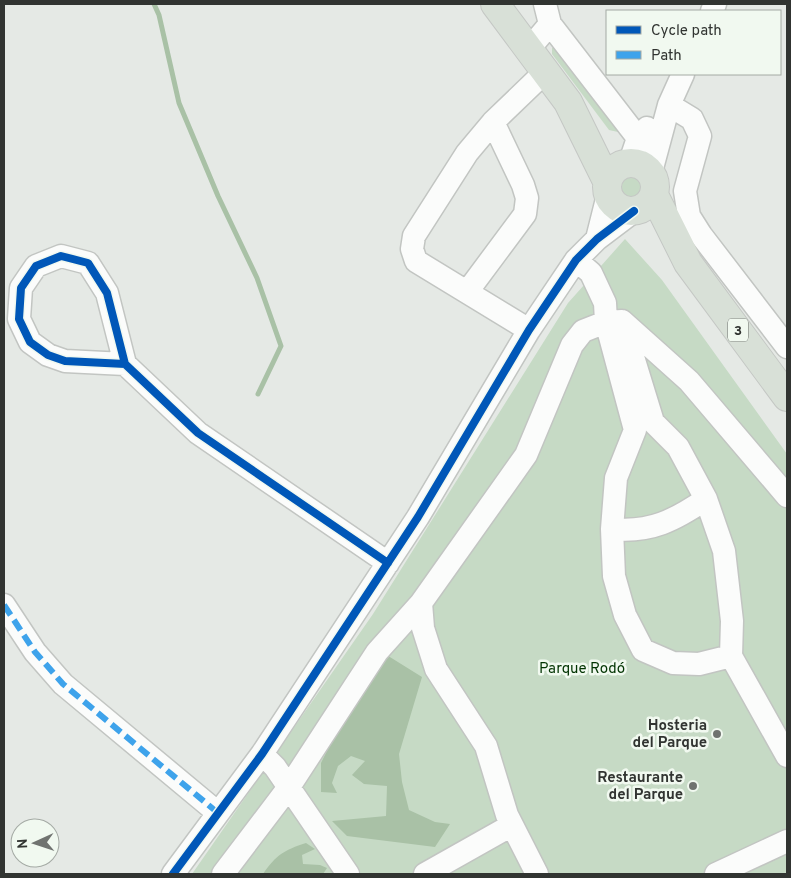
<svg xmlns="http://www.w3.org/2000/svg" width="791" height="878" font-family="Overpass,sans-serif">
	<rect width="100%" height="100%" fill="#e5e9e5"/>
	<!-- green -->
	<path fill="#c6dac5" d="M557,47L617,123L618,132L609,130L552,54V48Z
		M618 186a12 12 0 1 1 24 0a12 12 0 1 1-24 0Z
		M625,239L662,280L787,454V874H192L373,614L568,303Z"/>
	<!-- water -->
	<path fill="#a9c1a6" d="M377,649L422,677L399,754L402,782L409,810L435,822L450,824L435,847L347,836L332,821L386,816L387,786L364,784L352,775L365,761L351,756L338,766L332,783L337,793L321,792V763Z
		M306,843L315,849L302,855L303,864L320,865L327,868L323,874H263C276,855 284,850 306,843Z"/>
	<g fill="none" stroke-linecap="round" stroke-linejoin="round">
		<!-- stream -->
		<path stroke="#a9c1a6" stroke-width="5" d="M154,4L159,15L179,103L218,196L257,278L281,346L258,394"/>
		<!-- minor casing -->
		<g stroke="#c2c5c2" stroke-width="25">
			<path id="minor" d="M545,4L550,24
				M712,11L715,4
				M529,49L550,24L638,138
				M669,105L692,119L700,136L685,191L689,216L701,235L787,347
				M630,162L638,138L647,128
				M651,172L669,105L683,74
				M597,239L608,195
				M576,260L591,273L605,303L606,322L635,430L616,478L612,529L614,576L625,615L643,650L673,663L699,664L731,656
				M467,292L525,214L527,198L523,185L493,122
				M622,321L653,422L678,447L706,499L724,551L732,621L731,656L787,756
				M529,330L416,261L412,249L414,236L467,153L493,122L546,71
				M125,364L65,361L48,355L30,342L19,319L21,288L36,266L61,256L88,263L107,293L125,364L198,433L388,563
				M612,529C651,533 675,520 706,499
				M4,605L35,652L63,684L218,813
				M262,754L275,767L348,874
				M173,874L262,754L418,517L529,330L576,260L597,239L634,211
				M223,874L289,787L377,652L421,603
				M425,874L512,825
				M537,874L507,815L486,746L436,669L423,628L421,603L526,455L572,345L583,331L606,322L622,321L689,381L787,496
				M716,874L787,841"/>
		</g>
		<!-- highway casing -->
		<g stroke="#c4c7c4" stroke-width="30">
			<path id="highway" d="M495,4L568,102L607,181
				M607 187a24 24 0 1 1 48 0a24 24 0 1 1-48 0Z
				M654,195L688,263L787,397"/>
		</g>
		<!-- minor -->
		<use href="#minor" stroke="#fbfcfb" stroke-width="22"/>
		<!-- highway -->
		<use href="#highway" stroke="#d8e0d7" stroke-width="28"/>
		<!-- quiet -->
		<path stroke="#3ea3eb" stroke-width="6" stroke-dasharray="12 6" stroke-linecap="butt" d="M4,605L35,652L63,684L218,813"/>
		<!-- cycleway casing -->
		<g stroke="#f1f9f0" stroke-width="11">
			<path id="cycleway" d="M125,364L65,361L48,355L30,342L19,319L21,288L36,266L61,256L88,263L107,293L125,364L198,433L388,563
				M173,874L262,754L418,517L529,330L576,260L597,239L634,211"/>
		</g>
		<!-- cycleway -->
		<use href="#cycleway" stroke="#0057b8" stroke-width="8"/>
	</g>
	<!-- markers -->
	<g fill="#707370" stroke="#f1f9f0" stroke-width="2">
		<circle cx="717" cy="734" r="5"/>
		<circle cx="693" cy="786" r="5"/>
	</g>
	<g text-anchor="middle" stroke-width="5" stroke-linejoin="round" paint-order="stroke">
		<!-- shield labels -->
		<rect fill="#f1f9f0" stroke="#6b6f6a" stroke-width="1" x="728" y="318.5" width="20" height="23" rx="4"/>
		<g font-size="14" font-weight="bold" fill="#313431">
			<text x="738" y="335">3</text>
		</g>
		<!-- park labels -->
		<g font-size="15" fill="#023402" stroke="#f1f9f0">
			<text x="582" y="673">Parque Rodó</text>
		</g>
		<!-- poi labels -->
		<g font-size="15" font-weight="bold" fill="#313431" stroke="#f1f9f0" text-anchor="end">
			<text x="707" y="730">Hosteria<tspan x="707" dy="17">del Parque</tspan></text>
			<text x="683" y="782">Restaurante<tspan x="683" dy="17">del Parque</tspan></text>
		</g>
	</g>
	<!-- border -->
	<rect width="791" height="878" fill="none" stroke="#313431" stroke-width="10"/>
	<!-- legend -->
	<rect x="606" y="10" width="175" height="65" fill="#f1f9f0" stroke="#a4aaa4"/>
	<rect x="616" y="26" width="25" height="8" fill="#0057b8" stroke="#a4aaa4"/>
	<text x="651" y="35" font-size="15" fill="#313431">Cycle path</text>
	<rect x="616" y="51" width="25" height="8" fill="#3ea3eb" stroke="#a4aaa4"/>
	<text x="651" y="60" font-size="15" fill="#313431">Path</text>
	<!-- north arrow -->
	<g transform="translate(35 843) rotate(267)"><circle r="24" fill="#f1f9f0" stroke="#a4aaa4"/>
	<path d="M0-4L9 19L0 12L-9 19Z" fill="#707370"/>
	<text y="-8" font-size="14" font-weight="bold" text-anchor="middle" fill="#313431">N</text>
	</g>
</svg>
